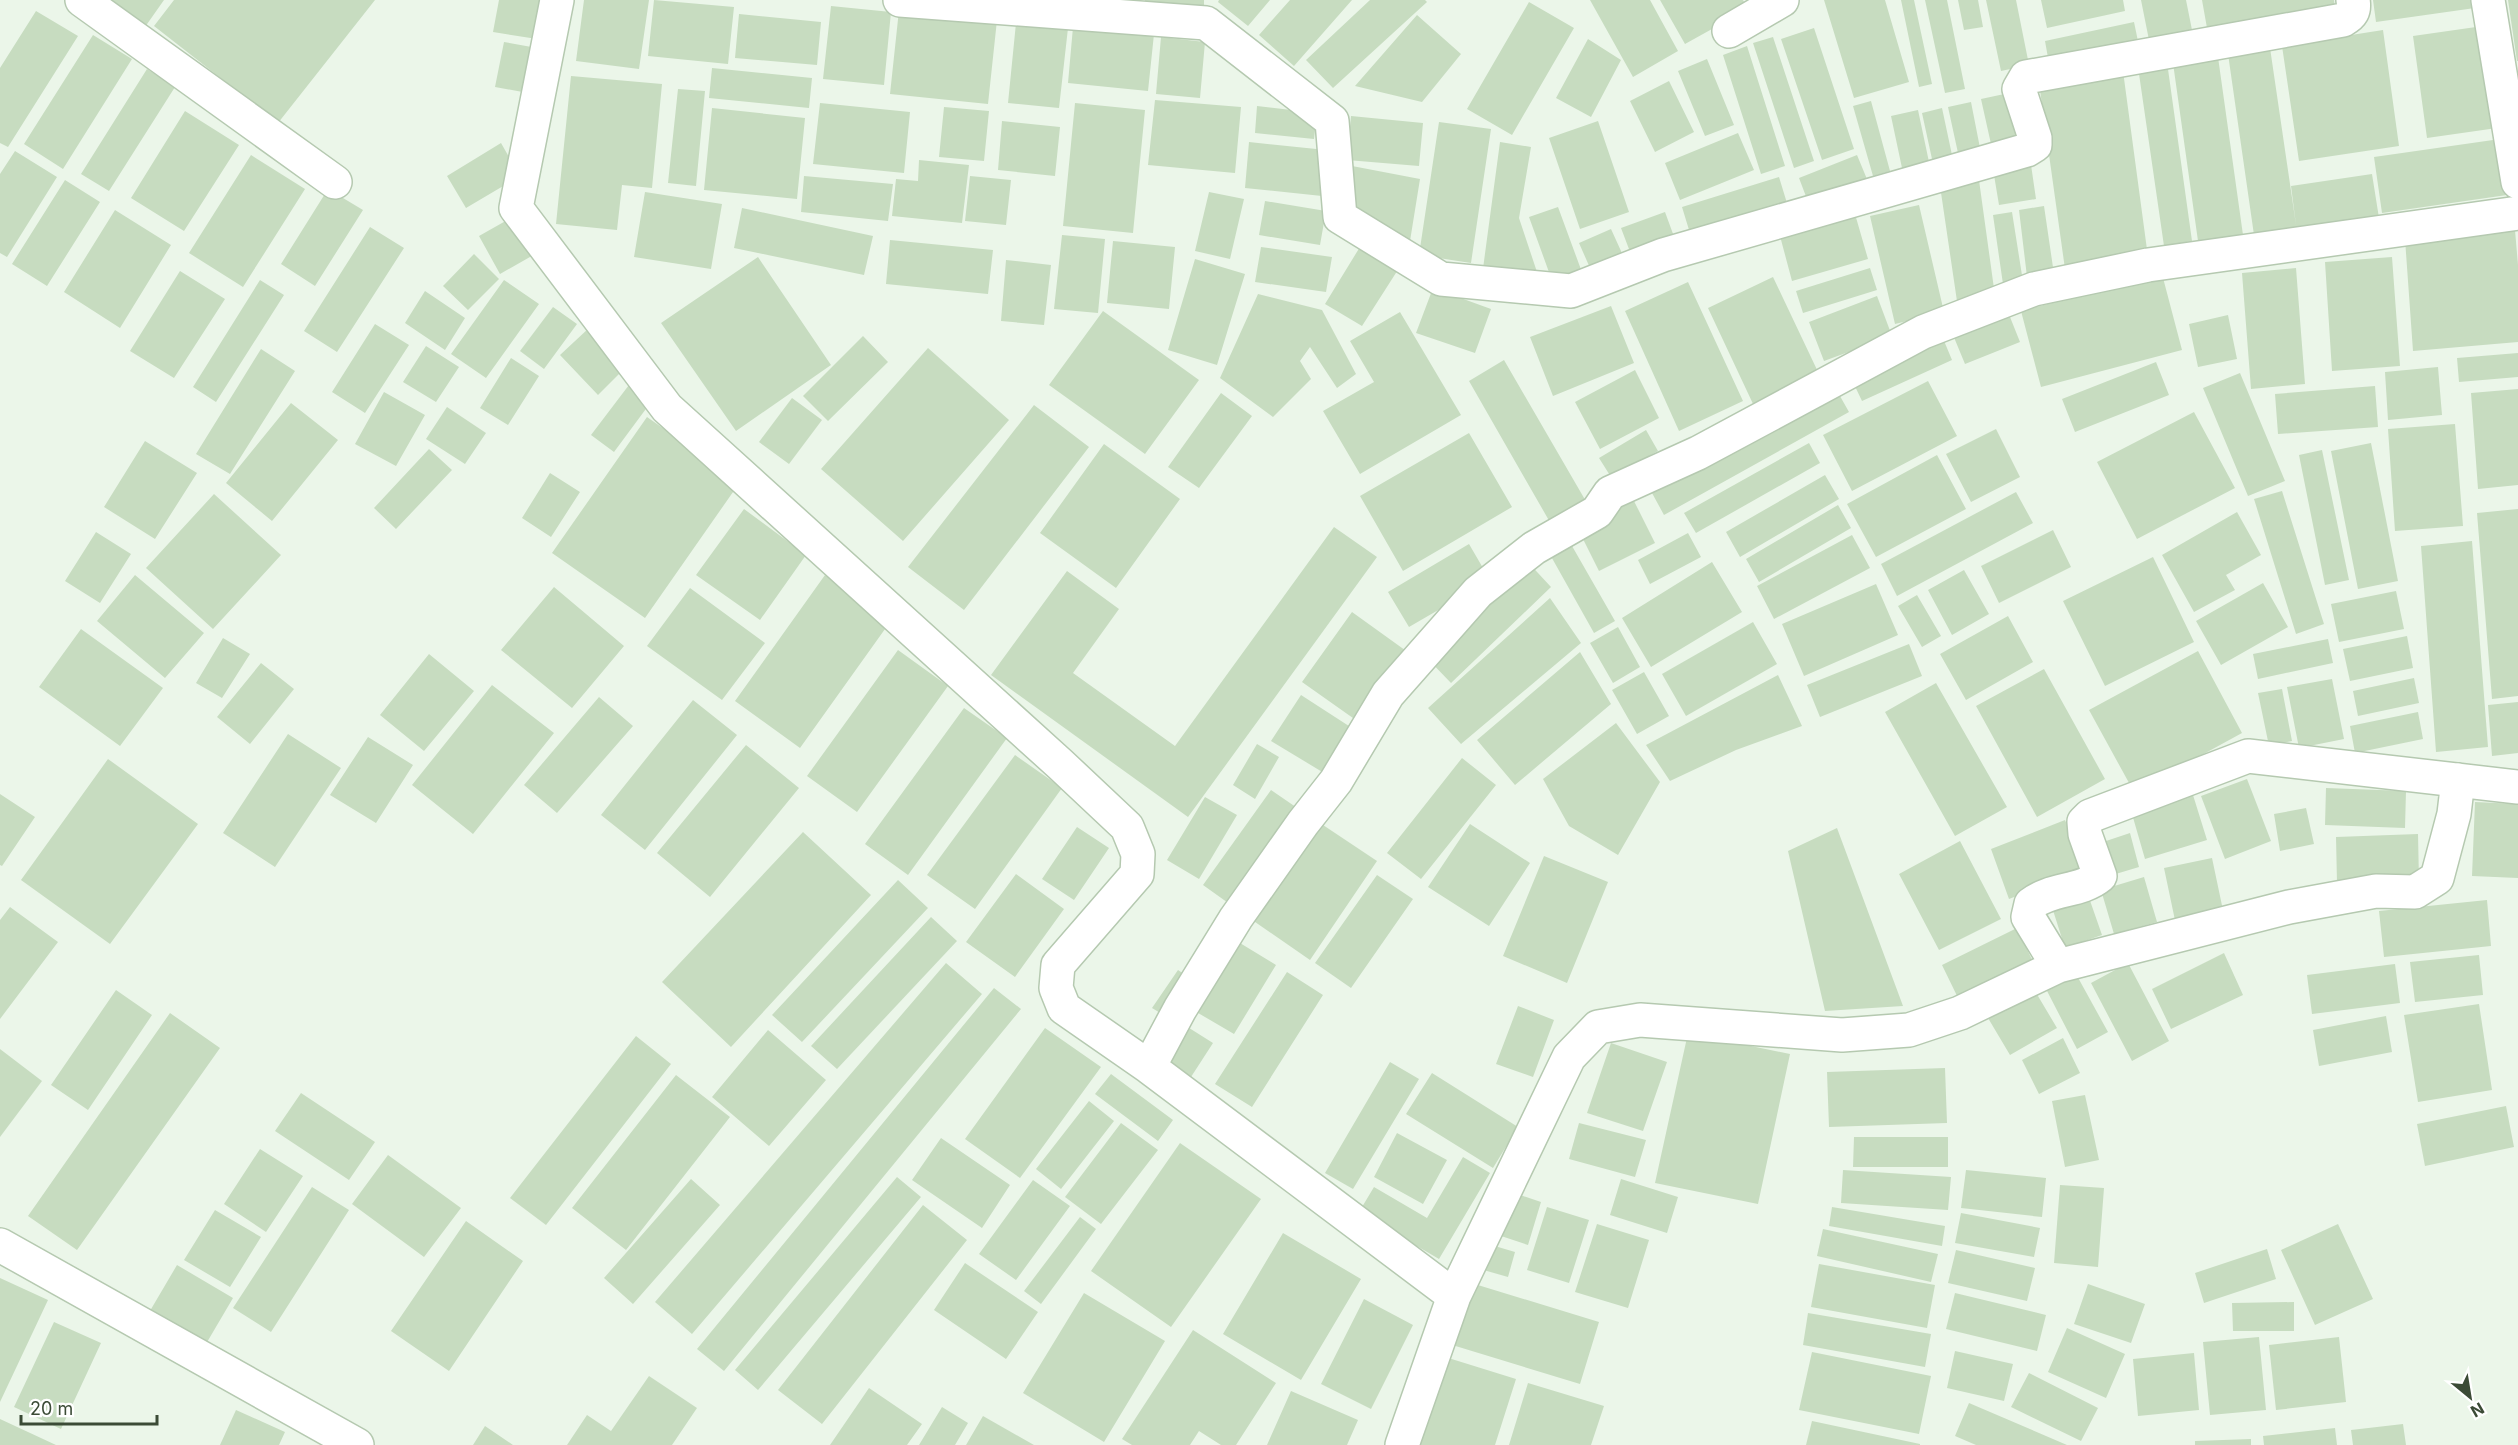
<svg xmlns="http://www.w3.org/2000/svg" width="2518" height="1445" font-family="Inter,sans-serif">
	<rect width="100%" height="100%" fill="#ebf6e9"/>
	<!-- building -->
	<path fill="#c7dcc0" d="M107,0H164L145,27Z
		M174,0H375L278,123L154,26Z
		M499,0H543L537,39L493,32Z
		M584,0H649L639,69L576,61Z
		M654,0L734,7L728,64L648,56Z
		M1145,0H1204V8L1144,4Z
		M1219,0H1270L1248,26L1218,2Z
		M1290,0H1352L1294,66L1259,35Z
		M1370,0H1425L1427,2L1333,88L1306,60Z
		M1590,0H1650L1678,51L1633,77Z
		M1660,0H1743L1748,9L1685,44Z
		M1824,0H1885L1909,82L1854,98Z
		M1901,0H1914L1932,84L1919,87Z
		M1925,0H1947L1965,89L1945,93Z
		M1958,0H1978L1983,27L1964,30Z
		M1986,0H2016L2029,65L2001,71Z
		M2041,0H2123L2125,11L2047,28Z
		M2141,0H2186L2193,35L2150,45Z
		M2202,0H2334L2335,8L2207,28Z
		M2373,0H2481L2482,7L2376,22Z
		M2508,0H2518V61H2517Z
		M1529,2L1574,28L1512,135L1467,109Z
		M831,6L891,12L884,85L823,79Z
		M899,10L997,20L988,104L890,94Z
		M36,11L78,36L8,147L0,143V68Z
		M739,14L821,22L817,65L735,58Z
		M1417,15L1461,54L1422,102L1355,86Z
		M2134,22L2140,51L2050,69L2045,41Z
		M1016,23L1068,28L1059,108L1008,103Z
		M2483,26L2497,128L2427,138L2413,36Z
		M1073,27L1154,34L1148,91L1068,83Z
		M1814,28L1854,149L1822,160L1781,39Z
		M2383,30L2399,146L2299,161L2282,46Z
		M93,35L132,59L63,169L24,144Z
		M1161,37L1205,42L1200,98L1156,94Z
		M1773,37L1814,161L1794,168L1753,43Z
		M1588,39L1621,60L1591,117L1556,98Z
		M2269,41L2296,225L2291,186L2372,174L2379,218L2254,235L2227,47Z
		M504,42L537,48L528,93L495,87Z
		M1747,46L1785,166L1761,174L1723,55Z
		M2217,50L2243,235L2198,241L2172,56Z
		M1707,59L1734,125L1705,136L1678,71Z
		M2167,62L2192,241L2164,246L2138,67Z
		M712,68L812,78L809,108L709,98Z
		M147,69L175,87L109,191L81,174Z
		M2123,71L2148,257L2065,269L2039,83Z
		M571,76L662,84L652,188L622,185L617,230L556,224Z
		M1669,81L1694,132L1655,152L1630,101Z
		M678,89L705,91L696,186L668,183Z
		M2009,93L2018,139L1991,144L1981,99Z
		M1155,100L1241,107L1235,173L1148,165Z
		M1871,101L1890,171L1873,176L1853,106Z
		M1971,102L1980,148L1958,153L1948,107Z
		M820,103L910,112L904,173L813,164Z
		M1075,103L1145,110L1133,233L1063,226Z
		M1257,106L1317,113L1314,139L1255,133Z
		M944,107L989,111L984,161L939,157Z
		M712,108L805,118L797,199L704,190Z
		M1942,108L1952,155L1932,159L1922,113Z
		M1918,110L1929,162L1902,168L1891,116Z
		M185,111L239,145L184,231L131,198Z
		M1351,116L1423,123L1419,166L1347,160Z
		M1002,121L1060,127L1055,176L998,170Z
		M1598,121L1629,212L1580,229L1549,138Z
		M1439,122L1491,129L1471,263L1419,255Z
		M1738,133L1754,170L1680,200L1665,163Z
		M2500,139L2507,195L2382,213L2374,157Z
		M1249,142L1326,150L1322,196L1245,188Z
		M1500,142L1531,147L1519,218L1540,281L1482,276Z
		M501,143L520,176L466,208L447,176Z
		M15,151L57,177L7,257L0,253V174Z
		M251,155L305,189L243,287L189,253Z
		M1857,155L1869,184L1810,207L1799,178Z
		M2030,158L2036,199L1999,205L1992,163Z
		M919,160L969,165L962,223L892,216L896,179L918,181Z
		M1352,166L1420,179L1410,241L1346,212Z
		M1978,173L1996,303L1958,308L1939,179Z
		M804,176L893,184L888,221L801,212Z
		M970,176L1011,180L1006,225L965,221Z
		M1779,177L1790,213L1693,243L1682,207Z
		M65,180L100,202L47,286L12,264Z
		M328,189L363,210L315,286L281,264Z
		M645,192L722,204L711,269L634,257Z
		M1209,192L1244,199L1230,259L1195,251Z
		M1265,201L1326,211L1320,245L1259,235Z
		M1919,205L1944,312L1895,324L1870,216Z
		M2044,206L2055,281L2028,285L2019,210Z
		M1558,207L1583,275L1554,286L1529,217Z
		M742,208L873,236L864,275L734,248Z
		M115,210L171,245L120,328L64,292Z
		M1665,212L1676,242L1632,257L1621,228Z
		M2012,212L2024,288L2004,291L1993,215Z
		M1855,214L1868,259L1792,281L1780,236Z
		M516,215L537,253L500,274L479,236Z
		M370,227L404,248L337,352L304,331Z
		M1611,229L1626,262L1594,277L1579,243Z
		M2515,230L2518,265V342L2413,351L2405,239Z
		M1062,235L1105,239L1098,313L1054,309Z
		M890,240L993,250L988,294L886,284Z
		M1113,241L1175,247L1169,309L1107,303Z
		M1363,242L1401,265L1362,326L1325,304Z
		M1261,247L1332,257L1326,292L1255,282Z
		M474,254L499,279L468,310L443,286Z
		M758,257L831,365L736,431L661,323Z
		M2392,257L2400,366L2332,371L2325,262Z
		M1195,259L1245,274L1217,365L1168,350Z
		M1006,260L1051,265L1044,325L1001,321Z
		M1870,268L1877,290L1803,313L1796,291Z
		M2296,268L2305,384L2251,389L2242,273Z
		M180,271L225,299L174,378L130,351Z
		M2162,274L2182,350L2041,387L2021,311Z
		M1773,277L1819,374L1754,406L1708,308Z
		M260,280L284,295L216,402L193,387Z
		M504,280L539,304L486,378L451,354Z
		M1688,282L1743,401L1679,431L1625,311Z
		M1433,288L1491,309L1475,353L1416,333Z
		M425,291L465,318L445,350L405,323Z
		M1258,294L1322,310L1356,374L1337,388L1310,347L1300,361L1311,379L1273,417L1220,378Z
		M1877,296L1892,336L1824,361L1809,322Z
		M1611,306L1634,363L1553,396L1530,337Z
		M553,307L577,324L544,369L520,351Z
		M1103,311L1199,380L1145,454L1049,385Z
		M1400,312L1461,415L1360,474L1323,411L1374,382L1350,341Z
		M2008,312L2020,342L1965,364L1953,335Z
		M2228,315L2237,359L2198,367L2189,324Z
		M375,324L409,345L365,413L332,392Z
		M589,328L626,367L598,395L560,355Z
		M863,336L888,362L828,421L803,396Z
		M1942,336L1952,360L1862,401L1851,378Z
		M426,346L459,367L436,402L403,382Z
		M928,348L1009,420L903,541L821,469Z
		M261,349L295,371L230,474L196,454Z
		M2518,353V377L2459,382L2457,358Z
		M511,358L539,376L508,425L480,408Z
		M1504,360L1591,510L1555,531L1469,381Z
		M2156,362L2169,395L2075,432L2062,399Z
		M2438,367L2442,415L2388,420L2385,372Z
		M1635,370L1659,418L1600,449L1575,402Z
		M2240,373L2285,481L2248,496L2203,388Z
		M632,381L654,398L614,452L591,435Z
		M1928,381L1957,436L1852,491L1823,435Z
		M2375,386L2378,427L2278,434L2275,394Z
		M1836,389L1849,412L1664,515L1652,493Z
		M2518,389V485L2478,489L2471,393Z
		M384,392L425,415L396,466L355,444Z
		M1221,393L1252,416L1199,488L1168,467Z
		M792,398L822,420L789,464L759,442Z
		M291,403L338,440L272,521L226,483Z
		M1034,405L1089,447L964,610L908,567Z
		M447,407L486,433L465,464L426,439Z
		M2194,412L2235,488L2137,539L2097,462Z
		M647,417L740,482L645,618L552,553Z
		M2455,424L2463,526L2395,531L2388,429Z
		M1996,429L2020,477L1971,502L1946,454Z
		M1646,430L1658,451L1611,477L1599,458Z
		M1469,433L1512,507L1403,571L1360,496Z
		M145,441L197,473L155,539L104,507Z
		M1809,443L1820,463L1696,533L1684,513Z
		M2371,443L2398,581L2358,589L2331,451Z
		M1104,444L1180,499L1116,588L1040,533Z
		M429,449L452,470L396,529L374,508Z
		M2322,450L2349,580L2325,585L2299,455Z
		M1937,455L1966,509L1876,557L1847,504Z
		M550,473L580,492L551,537L522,518Z
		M1825,475L1839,499L1740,557L1726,532Z
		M2282,491L2324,624L2296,634L2254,499Z
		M2016,492L2033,523L1897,596L1881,564Z
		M214,494L281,555L213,629L146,568Z
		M1634,501L1655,543L1599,571L1578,529Z
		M1838,505L1851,528L1759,582L1746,559Z
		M744,509L806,555L760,620L696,575Z
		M2518,509V696L2492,699L2477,513Z
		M2237,512L2261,555L2226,575L2235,590L2194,612L2162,555Z
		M1334,527L1377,557L1188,817L991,675L1067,571L1119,609L1073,673L1175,746Z
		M2053,530L2071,567L1999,603L1981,566Z
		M96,532L131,554L100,603L65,581Z
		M1688,533L1701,557L1650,584L1638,560Z
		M1852,535L1870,568L1774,619L1757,586Z
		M1568,539L1615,621L1594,633L1548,551Z
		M2472,541L2488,747L2436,752L2421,546Z
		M1469,544L1490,580L1409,627L1388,592Z
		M2153,557L2194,642L2105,686L2063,601Z
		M1525,559L1551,587L1451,683L1424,655Z
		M1712,562L1742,612L1651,667L1622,618Z
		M1964,570L1989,614L1952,635L1928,590Z
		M135,575L204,633L165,678L97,621Z
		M825,575L890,622L800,748L735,701Z
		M2263,583L2288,627L2221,665L2196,621Z
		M1876,584L1898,635L1804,676L1782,624Z
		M554,587L624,646L572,708L501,650Z
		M690,588L765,643L722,700L647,646Z
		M2396,591L2404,629L2339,642L2331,604Z
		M1917,595L1941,636L1922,647L1898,606Z
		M1550,598L1581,643L1461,744L1428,708Z
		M1352,612L1409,653L1360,723L1302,682Z
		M2008,616L2033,662L1966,700L1940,654Z
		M1753,622L1777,664L1686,716L1662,674Z
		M1618,627L1640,667L1613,683L1590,643Z
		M81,629L163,688L120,746L39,687Z
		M2407,636L2413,668L2350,681L2343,649Z
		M223,638L250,654L222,698L196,683Z
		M2328,639L2333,663L2258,679L2253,654Z
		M1909,644L1922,676L1820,717L1807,685Z
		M898,650L948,686L857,812L807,776Z
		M2198,651L2242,733L2134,792L2089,710Z
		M1580,652L1611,704L1515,785L1477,740Z
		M429,654L474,691L424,751L380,715Z
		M261,663L294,689L250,744L217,717Z
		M2044,669L2105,779L2037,817L1976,706Z
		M1644,672L1669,716L1637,734L1612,690Z
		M1778,675L1802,726L1736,750L1670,781L1646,745Z
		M2414,678L2419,703L2358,716L2353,691Z
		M2332,679L2344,739L2299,748L2287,687Z
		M1936,683L2007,807L1955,836L1885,712Z
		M492,685L554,733L473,834L412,785Z
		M2282,689L2292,741L2269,746L2258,693Z
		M1301,695L1352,728L1324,773L1271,741Z
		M599,697L633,726L557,813L524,785Z
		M693,700L737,735L645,850L601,815Z
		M2518,702V753L2492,756L2488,705Z
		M964,708L1007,738L908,875L865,844Z
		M2418,712L2423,739L2355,753L2350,726Z
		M1616,723L1660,782L1618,855L1569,826L1543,779Z
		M288,734L341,768L275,867L223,833Z
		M368,737L413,765L376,823L330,795Z
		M1257,744L1279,757L1255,799L1233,785Z
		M746,745L799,788L710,897L657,853Z
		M1015,755L1062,788L975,909L927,875Z
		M1462,758L1496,785L1421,879L1387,853Z
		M108,759L198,824L110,944L21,880Z
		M2247,779L2271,841L2225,859L2201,796Z
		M2326,788L2406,791L2405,828L2325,825Z
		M1271,790L1306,814L1238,910L1203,885Z
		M0,794L35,817L2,866L0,865Z
		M2193,795L2207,840L2145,859L2132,814Z
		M1205,797L1237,815L1199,879L1167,860Z
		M2475,802L2518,804V878L2472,876Z
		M2306,808L2314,844L2280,851L2274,814Z
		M1311,817L1377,861L1310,960L1245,915Z
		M2065,820L2085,869L2009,899L1991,849Z
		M1470,824L1530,863L1489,926L1428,887Z
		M1077,827L1109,848L1074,900L1042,879Z
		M1837,828L1903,1006L1825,1011L1788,851Z
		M803,832L871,895L731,1047L662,982Z
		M2130,833L2139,867L2109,876L2100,843Z
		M2418,834L2419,881L2337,883L2336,837Z
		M1960,841L2001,919L1939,950L1899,874Z
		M1544,856L1608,882L1567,983L1503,956Z
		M2212,858L2224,915L2176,925L2164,868Z
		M1016,874L1064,909L1015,977L966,942Z
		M1377,875L1413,899L1351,988L1315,963Z
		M2144,877L2157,922L2114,934L2101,890Z
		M898,880L928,908L802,1042L772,1015Z
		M2087,892L2102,935L2065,948L2051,904Z
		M2487,900L2491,946L2384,957L2379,911Z
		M10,907L58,942L0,1019V920Z
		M931,917L957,941L837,1069L811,1046Z
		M2017,928L2035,966L1960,1002L1942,965Z
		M1235,940L1276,965L1234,1034L1193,1010Z
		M2224,953L2243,995L2171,1029L2152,989Z
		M2479,955L2483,995L2415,1002L2410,962Z
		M946,963L982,994L692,1334L655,1302Z
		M2128,963L2169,1041L2132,1061L2091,983Z
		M2395,964L2400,1003L2312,1014L2307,975Z
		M1178,970L1193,980L1167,1017L1152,1008Z
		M1287,972L1323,995L1252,1107L1215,1084Z
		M2076,974L2108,1032L2077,1049L2046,989Z
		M994,988L1021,1009L724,1371L697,1349Z
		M116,990L152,1015L88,1110L51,1085Z
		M2035,991L2057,1028L2010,1055L1988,1018Z
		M2479,1004L2492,1090L2418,1102L2404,1015Z
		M1518,1006L1554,1020L1533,1077L1496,1064Z
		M170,1013L220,1048L77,1250L28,1216Z
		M2386,1016L2392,1052L2319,1066L2313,1030Z
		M1186,1026L1213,1043L1191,1077L1164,1059Z
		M1045,1028L1101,1067L1020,1178L965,1139Z
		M768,1030L826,1080L769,1146L712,1097Z
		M1688,1033L1790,1054L1758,1204L1655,1183Z
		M636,1036L671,1064L546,1225L510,1198Z
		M2063,1038L2080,1073L2039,1094L2022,1060Z
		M1611,1043L1667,1062L1643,1131L1587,1113Z
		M0,1049L42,1081L0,1137Z
		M1390,1062L1419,1079L1353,1189L1325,1173Z
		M1945,1068L1947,1123L1829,1127L1827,1072Z
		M1432,1073L1518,1127L1493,1168L1406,1114Z
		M1111,1074L1173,1120L1158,1141L1095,1094Z
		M676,1075L730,1117L626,1250L572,1208Z
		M301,1093L375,1142L349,1180L275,1131Z
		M2085,1095L2099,1160L2065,1167L2052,1101Z
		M1089,1101L1114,1121L1061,1189L1036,1169Z
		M2506,1106L2514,1147L2425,1166L2417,1124Z
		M1121,1123L1158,1150L1101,1224L1065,1197Z
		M1579,1123L1646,1140L1635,1177L1569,1159Z
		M1397,1133L1447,1160L1423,1204L1374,1177Z
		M1854,1137H1948V1167H1853Z
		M941,1138L1010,1185L982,1228L912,1180Z
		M1180,1143L1261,1199L1171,1327L1091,1271Z
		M260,1149L303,1176L266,1232L224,1204Z
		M388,1155L461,1208L424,1257L352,1204Z
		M1463,1157L1490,1173L1439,1259L1359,1212L1374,1187L1427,1218Z
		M1843,1170L1951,1177L1948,1210L1841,1203Z
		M1966,1170L2046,1178L2042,1217L1961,1208Z
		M897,1177L921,1197L758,1390L735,1370Z
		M691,1179L720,1205L633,1304L604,1278Z
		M1621,1179L1678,1197L1667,1233L1610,1215Z
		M1033,1180L1070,1206L1016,1280L979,1254Z
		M2060,1185L2104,1188L2098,1267L2054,1263Z
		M312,1187L349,1210L271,1332L233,1308Z
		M1508,1191L1541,1202L1528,1245L1495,1234Z
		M923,1205L967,1240L822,1424L778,1390Z
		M1547,1207L1589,1220L1569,1283L1527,1270Z
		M1832,1207L1945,1226L1942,1246L1829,1226Z
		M215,1210L261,1237L230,1287L184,1260Z
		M1961,1213L2040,1228L2034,1257L1955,1243Z
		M1080,1217L1096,1229L1041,1304L1024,1291Z
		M466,1221L523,1261L449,1371L391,1331Z
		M1597,1224L1649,1240L1628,1308L1575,1292Z
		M2338,1224L2373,1299L2315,1325L2281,1250Z
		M1823,1229L1938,1254L1931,1282L1817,1256Z
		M1283,1233L1361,1279L1301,1380L1223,1334Z
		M1488,1244L1515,1252L1508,1277L1480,1269Z
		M2267,1249L2276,1279L2204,1303L2195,1273Z
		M1956,1250L2035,1268L2027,1301L1948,1283Z
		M965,1263L1038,1312L1006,1359L934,1310Z
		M1819,1264L1935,1285L1927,1328L1811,1307Z
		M177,1265L233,1298L203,1349L147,1316Z
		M0,1278L48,1300L0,1402Z
		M1468,1282L1599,1322L1580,1384L1449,1344Z
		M2088,1284L2145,1304L2131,1343L2074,1324Z
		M1084,1293L1165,1341L1104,1442L1023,1393Z
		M1955,1293L2046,1315L2037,1351L1946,1329Z
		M1364,1299L1413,1325L1371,1409L1321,1384Z
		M2294,1302V1331H2233L2232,1303Z
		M1808,1313L1931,1334L1925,1367L1803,1345Z
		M54,1322L101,1343L61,1429L14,1407Z
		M2067,1328L2125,1354L2106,1398L2048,1372Z
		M1193,1330L1276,1383L1236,1445H1221L1199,1431L1190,1445H1132L1122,1439Z
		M2259,1337L2266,1410L2210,1415L2203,1342Z
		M2339,1337L2346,1402L2276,1410L2269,1345Z
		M1955,1351L2013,1364L2004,1401L1947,1388Z
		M1812,1352L1931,1376L1919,1434L1799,1410Z
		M2194,1353L2199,1410L2138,1416L2133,1359Z
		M1442,1356L1516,1379L1495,1445H1414Z
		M2029,1373L2098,1408L2081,1441L2011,1407Z
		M649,1376L697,1408L672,1445H567L587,1415L611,1431Z
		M1528,1383L1604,1406L1591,1445H1509Z
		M869,1388L922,1424L907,1445H830Z
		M1291,1391L1358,1420L1347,1445H1267Z
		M1969,1403L2067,1445H1976L1955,1436Z
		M942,1407L968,1423L955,1445H919Z
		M236,1410L285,1432L279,1445H220Z
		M983,1416L1034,1445H966Z
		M0,1419L56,1445H0Z
		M1812,1421L1920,1444V1445H1806Z
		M2403,1424L2406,1445H2353L2351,1430Z
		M485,1426L513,1445H473Z
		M2335,1428L2337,1445H2264L2263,1436Z
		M2251,1439V1445H2195V1441Z"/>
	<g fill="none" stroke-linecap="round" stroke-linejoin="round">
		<!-- minor casing -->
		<g stroke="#b5c9b0" stroke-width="36">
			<path id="minor" d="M82,0L335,182
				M557,0L516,208L667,408L1060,764L1127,827L1138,854L1137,874L1058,965L1056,988L1064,1008L1149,1067L1454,1296L1402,1445
				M900,0L1206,23L1332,121L1340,217L1441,279L1571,291L1663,255L2027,150L2035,145V138L2019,89L2026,77L2343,20C2352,15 2355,11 2353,0
				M2488,0L2518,182
				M1729,31L1782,0
				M2058,966L2028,917L2031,904C2051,888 2081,892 2100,876L2085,834L2084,822L2090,816L2248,756L2518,787
				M1149,1067L1180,1009L1236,918L1303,823L1336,781L1388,694L1478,592L1534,548L1597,512L1610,493L1698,453L1923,332L2034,289L2148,265L2518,213
				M0,1245L357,1445
				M1454,1296L1569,1057L1598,1027L1640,1020L1842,1035L1909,1030L1960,1013L2058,966L2289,907L2376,891L2415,892L2437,878L2454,814L2458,780"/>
		</g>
		<!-- minor -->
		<use href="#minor" stroke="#fff" stroke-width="33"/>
	</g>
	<!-- north arrow -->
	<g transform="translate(2470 1397) rotate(150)" stroke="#ffffff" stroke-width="4.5" paint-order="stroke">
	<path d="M0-4.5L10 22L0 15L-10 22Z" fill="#3b4b36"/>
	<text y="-9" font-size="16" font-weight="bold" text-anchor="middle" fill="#3b4b36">N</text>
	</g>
	<!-- scale -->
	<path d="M21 1415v9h136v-9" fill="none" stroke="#3b4b36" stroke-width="3"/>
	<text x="30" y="1415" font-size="18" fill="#3b4b36" stroke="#ffffff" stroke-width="4.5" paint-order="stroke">20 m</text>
</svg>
